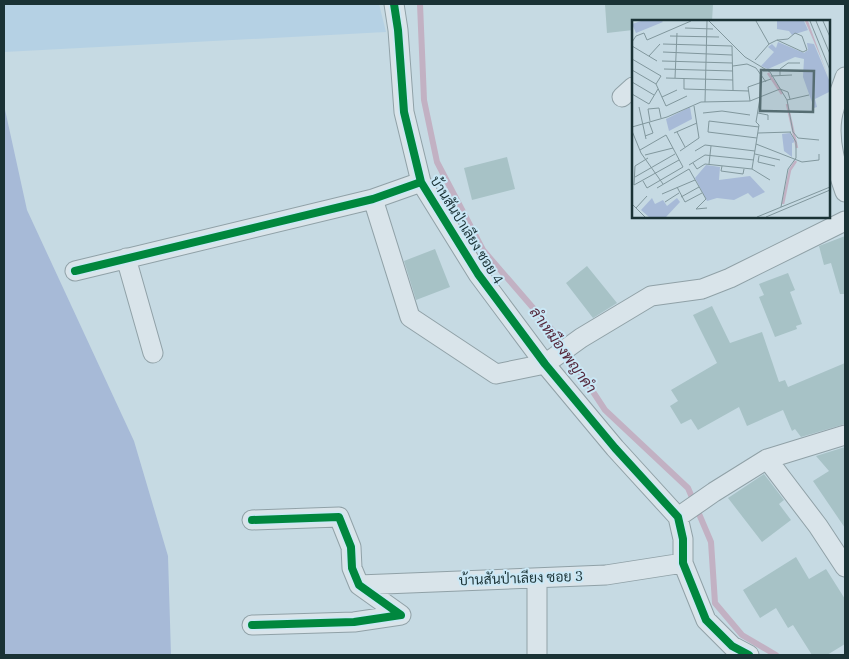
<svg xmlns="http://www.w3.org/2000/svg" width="849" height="659" font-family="'IBM Plex Serif',Sarabun,serif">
	<rect width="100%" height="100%" fill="#c6dae3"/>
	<!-- farmland -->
	<path fill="#b5d1e4" d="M4,4H379L386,32L4,52Z"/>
	<!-- green -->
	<path fill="#a7bad7" d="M4,105L27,210L134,441L168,556L171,655H4Z"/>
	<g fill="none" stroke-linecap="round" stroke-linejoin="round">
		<!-- stream -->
		<path stroke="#c2b1c3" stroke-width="6" d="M420,4L424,100L437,162L483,250L553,331L605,410L688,488L711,542L715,603L742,635L776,655"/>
	</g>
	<!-- building -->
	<path fill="#a7c2c6" d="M605,4H713L712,21H633V30L607,33Z
		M507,157L515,189L472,200L464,168Z
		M845,236V294H840L831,263L824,265L819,246Z
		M435,249L450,287L416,300L404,261Z
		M587,266L617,303L593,318L566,283Z
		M788,273L795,290L790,292L802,324L796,326L797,329L775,337L759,297L764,295L759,284Z
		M712,306L730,343L762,332L779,382L785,380L788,387L845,363V424L801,437L795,429L792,431L783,410L747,426L739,407L698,430L691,419L681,424L670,406L678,401L671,390L717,363L693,315Z
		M845,447V528L813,481L829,471L816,456Z
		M764,474L784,500L779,504L791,520L762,542L728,498Z
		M796,557L809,579L826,569L845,599V644L827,655H812L793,625L788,628L776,608L760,618L743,590Z"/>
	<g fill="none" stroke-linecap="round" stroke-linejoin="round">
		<!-- minor casing -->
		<g stroke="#90a1a7" stroke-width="21">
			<path id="minor" d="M394,4L398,30L404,112L421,182L478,274L545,364L615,448L678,517L683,539V563L706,620L732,646L749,655
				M845,77C841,90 834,104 832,118C828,143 837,169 845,192
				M622,97L633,87
				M373,199L410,317L496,374L545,364L581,338L651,296L702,289L730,278L845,221
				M126,258L153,353
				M75,271L373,199L421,182
				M767,459L818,526L845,567
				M678,517L714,492L767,459L845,435
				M359,585L606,575L683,563
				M252,625L354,622L401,615L359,585L352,568L351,547L339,517L252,520
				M537,655V578"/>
		</g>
		<!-- minor -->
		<use href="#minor" stroke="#d9e4ea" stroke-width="19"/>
		<!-- cycleway casing -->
		<g stroke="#cae8f6" stroke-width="11">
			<path id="cycleway" d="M394,4L398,30L404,112L421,182L478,274L545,364L615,448L678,517L683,539V563L706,620L732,646L749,655
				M75,271L373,199L421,182
				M252,625L354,622L401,615L359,585L352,568L351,547L339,517L252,520"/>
		</g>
		<!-- cycleway -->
		<use href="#cycleway" stroke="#00873e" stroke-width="8"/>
	</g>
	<g text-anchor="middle" stroke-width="4" stroke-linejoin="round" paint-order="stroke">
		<!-- street labels -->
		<g font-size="14" fill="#1a3235" stroke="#cae8f6">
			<text transform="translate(467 230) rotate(58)" y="5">บ้านสันป่าเลียง ซอย 4</text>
			<text transform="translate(521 578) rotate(-2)" y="5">บ้านสันป่าเลียง ซอย 3</text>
		</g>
		<!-- water labels -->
		<g font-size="15" font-style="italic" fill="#55283c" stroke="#cae8f6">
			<text transform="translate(563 350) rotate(54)" y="5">ลำเหมืองพญาคำ</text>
		</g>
	</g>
	<!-- overview -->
	<g transform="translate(632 20)">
		<rect width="198" height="198" fill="#c6dae3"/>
		<path d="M9,1H30L31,2L4,13L0,4ZM145,1H172L176,10L160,15L157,11L145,9ZM146,22L172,33L176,30L175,23L182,24L197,60V72L183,79L185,87L182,88L171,57L172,39L163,37L136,49L129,46L142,32L136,27L140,24L144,28ZM58,87L60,99L37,111L34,99ZM158,113L163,122L160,123V137L152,131L150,114ZM74,145L88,147L87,160L118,156L133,172L121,178L116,173L102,180L85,178L75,181L63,158ZM20,178L23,184L31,180L35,186L45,178L48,182L34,197H17L9,190Z" fill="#a7bad7"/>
		<path d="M173,1H176L197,59L189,38Z" fill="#c2b1c3"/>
		<path fill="none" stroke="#c2b1c3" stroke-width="2.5" d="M136,53L150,74M155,84L165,128M151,184L158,150L164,141"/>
		<path fill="none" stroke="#81979d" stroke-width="1" d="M77,1L113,37L138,52L155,80L161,112L166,118L187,120M124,1L137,24M178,1L198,50M184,1L198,34M191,1L198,17M53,8L81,9M38,16L87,17M0,22L4,16L12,13L15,20L59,1M31,24L100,26L101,70M0,26L25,41M31,32L100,35M17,36L28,24M0,39L29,56L24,64M123,40L137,24L145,20H146L156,19L163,13L170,16L175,30L171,32L145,20M30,41L100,43M101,46L115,44L124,48L134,62M32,49L101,51M0,50L24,64L34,86L55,76M148,55V49L156,43H168M139,56L160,55M34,58L101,60M43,58L45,13M52,58V69L117,71M0,62L22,75M148,69L156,72L158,79M0,74L17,84L26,69M30,77L45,70M155,80L177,75M118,81L116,67L139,59M73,82L75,1M7,87L14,119M71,93L90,91L118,95M126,93L136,95V100M18,101L16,89L27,88L29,98M0,107L35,97L69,82L118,81L148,69M0,111L9,133L31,164M45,112L53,127M42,113L65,103M126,113L159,112M13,116L21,113L17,102M125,118L76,112L77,101L127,107M124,124L170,142L187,140V134M8,130L34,115L51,147L15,168L11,161M48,131L67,118L62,86M63,131L73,125L123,131M123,134L148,140M13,135L41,128M127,136L126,142L143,146M16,138L3,146L2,165L47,140M61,143L65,149L73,144L120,149M77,144L79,126M57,145L73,135L122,140M90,146L89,151L111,154L112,149M120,149L127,105L124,102L128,78M120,149L138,160M3,157L43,134M45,167L53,182L70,173M25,168L57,149L74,179L64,189L75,188M30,174L63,160M49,177L67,167M33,182L47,173M0,184L13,197M149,187L156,149L164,138V122L158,112M4,188L15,176M125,197L198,167M134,197L198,170"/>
		<path fill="#566d72" fill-opacity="0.15" stroke="#566d72" stroke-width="2.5" d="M129,50L182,51L181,92L128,91Z"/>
		<rect width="198" height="198" fill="none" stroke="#1a3235" stroke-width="2.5"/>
	</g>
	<!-- border -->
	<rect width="849" height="659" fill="none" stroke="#1a3235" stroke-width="10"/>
</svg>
